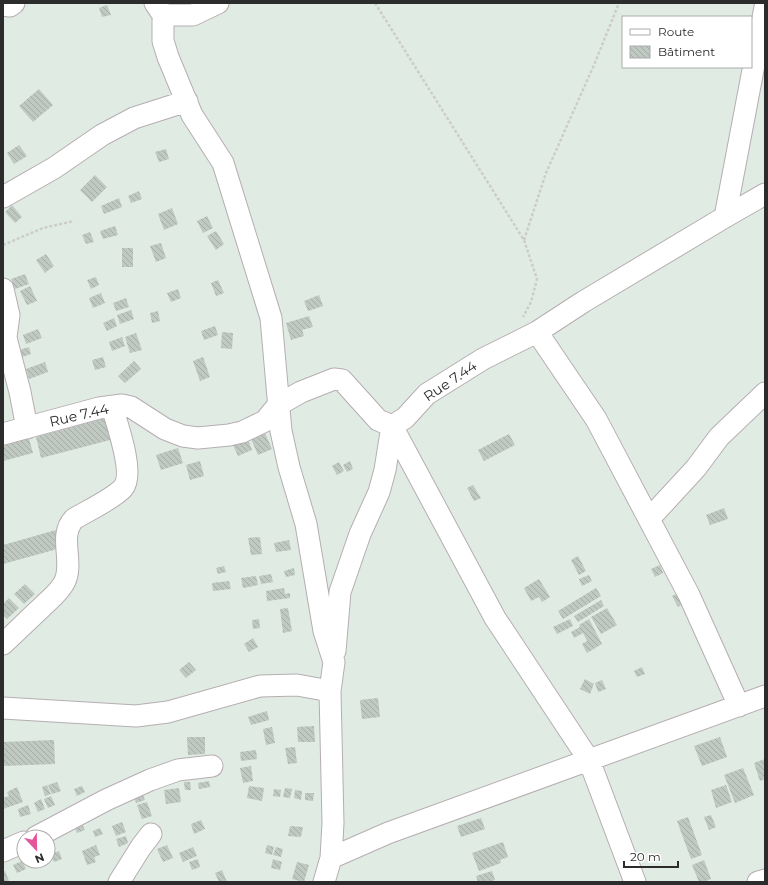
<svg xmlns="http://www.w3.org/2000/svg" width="768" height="885" font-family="Montserrat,sans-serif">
	<defs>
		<pattern id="building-back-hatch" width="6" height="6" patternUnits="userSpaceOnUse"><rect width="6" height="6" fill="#bfc8c1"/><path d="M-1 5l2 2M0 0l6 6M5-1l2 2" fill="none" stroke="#a4aca6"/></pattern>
	</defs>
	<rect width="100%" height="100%" fill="#e0ece3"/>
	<!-- building -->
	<path fill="url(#building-back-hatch)" d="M107,5L111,15L102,17L99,8Z
		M39,89L53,105L33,122L19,106Z
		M19,145L27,156L14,164L7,153Z
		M166,149L169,159L159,162L155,152Z
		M95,175L107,187L92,202L80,190Z
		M139,191L142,199L131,203L128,196Z
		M119,198L122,207L104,214L101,206Z
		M12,205L22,217L15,223L5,212Z
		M172,208L178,224L164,230L158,214Z
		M207,216L213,228L203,233L197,221Z
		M115,226L118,235L103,239L100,231Z
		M216,231L224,244L216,250L207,236Z
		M90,232L94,242L86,244L82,235Z
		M161,243L166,258L156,262L150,246Z
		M122,248H133V267H122Z
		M46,254L54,266L45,273L36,260Z
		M25,274L29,284L15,289L11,279Z
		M96,277L99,285L91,289L87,280Z
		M218,280L224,293L216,296L211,283Z
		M30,286L37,301L27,305L20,291Z
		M178,289L181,298L171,302L167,293Z
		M101,293L105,303L93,308L89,298Z
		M319,295L323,306L308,311L304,301Z
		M126,298L129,307L116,311L113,303Z
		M131,310L134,319L120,324L117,315Z
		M158,311L160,321L152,323L150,313Z
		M309,316L313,327L302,330L304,336L291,340L286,323Z
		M114,318L117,326L107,331L103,323Z
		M215,326L218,335L204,340L201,331Z
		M38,329L42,338L26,344L23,335Z
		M222,332L233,333L232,349L221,348Z
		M136,333L142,350L130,353L125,337Z
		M122,337L125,346L112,351L109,342Z
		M29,347L31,354L19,358L16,351Z
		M103,357L106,367L95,370L92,360Z
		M203,357L210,377L200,381L193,361Z
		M134,361L141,369L125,383L118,376Z
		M45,362L48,372L29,379L26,369Z
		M108,417L114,439L41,458L36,437Z
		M265,433L272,449L258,455L251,439Z
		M509,434L515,445L484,461L478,450Z
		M28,435L33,453L3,461V441Z
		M248,439L252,450L238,456L233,445Z
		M178,448L183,463L161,470L156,455Z
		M200,461L204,476L190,480L186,465Z
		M350,461L353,469L347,472L343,465Z
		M339,462L344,471L337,475L332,466Z
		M473,485L481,498L474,501L467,488Z
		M724,508L728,519L710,525L706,515Z
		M56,530L61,548L3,564V545Z
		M260,537L262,554L251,555L248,538Z
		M289,540L291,550L276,552L274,543Z
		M578,556L586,571L579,575L571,560Z
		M660,565L663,573L655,577L651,569Z
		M224,566L226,572L218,574L216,568Z
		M294,568L295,575L286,577L284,571Z
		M271,574L273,582L261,584L259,576Z
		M589,575L592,581L582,586L579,579Z
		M256,576L258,585L243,588L241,578Z
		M539,579L550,597L542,602L539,597L531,601L524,588Z
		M229,581L231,589L213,591L212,583Z
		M25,584L35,594L24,604L14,594Z
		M284,588L285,594L290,593V598L267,601L266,591Z
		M596,588L601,596L563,619L558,611Z
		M679,593L684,603L678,607L672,596Z
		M9,598L19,608L7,619L3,615V604Z
		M601,600L604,606L578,622L574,616Z
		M288,608L292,631L283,633L280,609Z
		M607,608L617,625L601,634L591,617Z
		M259,619L260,628L253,629L252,620Z
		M570,619L573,626L557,634L553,627Z
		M589,619L602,644L587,653L582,644L587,641L583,633L574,638L571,632L580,627L579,625Z
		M253,638L258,647L249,652L244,644Z
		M189,662L196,670L186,678L179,670Z
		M642,667L645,674L637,677L634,671Z
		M585,679L594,684L590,694L580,689Z
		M602,680L606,689L598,692L595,683Z
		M378,698L380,717L362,719L360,700Z
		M267,711L269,720L251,725L248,717Z
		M314,726L315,742H298L297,727Z
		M272,727L275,743L266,745L263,729Z
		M187,737H205V754L188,755Z
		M720,737L727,757L702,766L694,746Z
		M54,740L55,764L3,766V742Z
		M295,747L297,763L288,764L285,748Z
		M256,750L257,759L241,761L240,752Z
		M765,759V779L760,781L754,763Z
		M251,766L253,781L243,783L240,768Z
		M743,768L754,795L735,803L724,775Z
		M209,781L210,787L199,789L198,783Z
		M57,782L61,791L52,794L48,785Z
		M184,782H190L191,790H185Z
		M47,785L51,794L45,796L42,787Z
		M726,785L732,802L716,808L711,790Z
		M82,786L85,792L77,796L74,789Z
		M249,786L264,788L262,801L247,798Z
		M17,787L23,802L3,809V798L9,796L7,792Z
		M179,788L181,802L166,804L164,790Z
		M285,788L292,789L290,798L283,797Z
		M274,789L281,790L280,797L273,796Z
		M295,790L302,791L301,800L294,798Z
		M142,793L145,800L136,803L134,796Z
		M305,793H314L313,801L305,800Z
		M51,796L55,805L48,808L44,799Z
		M41,799L45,809L38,812L34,803Z
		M147,802L152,816L142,819L137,805Z
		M28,805L31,814L20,817L18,809Z
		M711,815L716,827L709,830L704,817Z
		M688,817L702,855L691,859L677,821Z
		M481,818L485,829L461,837L457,826Z
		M80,820L85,830L77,833L73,823Z
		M201,820L205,829L194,834L191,824Z
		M122,822L126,832L116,836L112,826Z
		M290,826L303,827L301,837L288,836Z
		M100,828L103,834L95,837L93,831Z
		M126,836L128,843L119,847L116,839Z
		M503,842L508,857L500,860L501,863L479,871L472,853Z
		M96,845L100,855L94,857L96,862L87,865L82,851Z
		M167,845L173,858L163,862L157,849Z
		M267,845L274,847L272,855L265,853Z
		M193,847L197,856L183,862L179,853Z
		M276,847L283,849L281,857L273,855Z
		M59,851L62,859L54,862L50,854Z
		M198,859L200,867L192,870L189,862Z
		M273,859L282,862L280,870L271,868Z
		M704,860L711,879L703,882H699L692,865Z
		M22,861L26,869L17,873L13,865Z
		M297,862L309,865L304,882L292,879Z
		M222,870L227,882H219L215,873Z
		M5,871L9,881L3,882V872Z
		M492,871L495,880L490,882H478L476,876Z"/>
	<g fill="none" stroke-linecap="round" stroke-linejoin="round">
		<!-- street casing -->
		<g stroke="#b6adb2" stroke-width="23">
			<path id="street" d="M155,3L163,15H193L218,3
				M3,5L10,6L14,3
				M163,15V41L168,57L192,115L223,163L271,318L281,431L289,467L306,524L324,631L334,662L330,691L333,823L331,858
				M3,197L54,168L102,135L134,118L187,101
				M725,217L765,7
				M3,289L9,315L6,337L7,342L20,392L27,428
				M537,332L596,419L689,595L739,706
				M392,426L495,618L589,760L635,882
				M3,434L99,408L122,405L131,407L165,429L183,436L198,438L229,435L242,432L265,421L278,405L301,392L334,379L342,380L378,420L392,426L405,418L427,394L483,359L537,332L583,302L725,217L765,194
				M649,519L696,468L719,437L765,393
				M3,644C16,632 28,620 41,608C49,600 60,592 65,581C74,561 58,536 74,519C87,511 113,499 123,488C135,474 117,424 112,407
				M335,651L340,592L360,534L379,492L385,470L392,426
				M3,708L136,716L168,712L260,686L297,685L330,691
				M36,837L106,800L150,780L178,770L212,766
				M3,851L24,842
				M119,882L141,847L151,834
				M324,882L331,858L388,833L765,696
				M758,882L765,880"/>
		</g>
		<!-- path -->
		<path stroke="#ccc" stroke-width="2.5" stroke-dasharray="3 2" stroke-linecap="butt" d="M375,3L524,240L537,279L531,302L523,317
			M524,240L546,173L594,65L619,3
			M3,245L43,228L74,221"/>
		<!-- street -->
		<use href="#street" stroke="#fff" stroke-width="21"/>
	</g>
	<g text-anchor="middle" stroke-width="3.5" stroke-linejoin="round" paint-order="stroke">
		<!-- street labels -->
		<g font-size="14" fill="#2c2c2c" stroke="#fff">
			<text transform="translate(450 381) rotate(-34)" y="5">Rue 7.44</text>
			<text transform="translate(79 415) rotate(-13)" y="5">Rue 7.44</text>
		</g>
	</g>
	<!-- border -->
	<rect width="768" height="885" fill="none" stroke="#2c2c2c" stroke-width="8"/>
	<!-- legend -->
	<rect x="622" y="16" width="130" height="52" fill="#ffffff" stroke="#ababab"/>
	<rect x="630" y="29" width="20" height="6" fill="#ffffff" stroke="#ababab"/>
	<text x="658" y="36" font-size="12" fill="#2c2c2c">Route</text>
	<rect x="630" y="46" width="20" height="12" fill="url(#building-back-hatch)" stroke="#ababab"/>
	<text x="658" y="56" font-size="12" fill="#2c2c2c">Bâtiment</text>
	<!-- north arrow -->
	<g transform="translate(36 849) rotate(158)"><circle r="19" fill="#ffffff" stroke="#ababab"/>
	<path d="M0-3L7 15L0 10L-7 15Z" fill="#e4569b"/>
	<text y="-6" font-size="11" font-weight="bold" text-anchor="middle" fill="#2c2c2c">N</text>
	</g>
	<!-- scale -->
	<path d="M624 861v6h54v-6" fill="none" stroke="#2c2c2c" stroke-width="2"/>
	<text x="630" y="861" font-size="12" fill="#2c2c2c" stroke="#ffffff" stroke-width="3" paint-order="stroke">20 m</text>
</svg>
